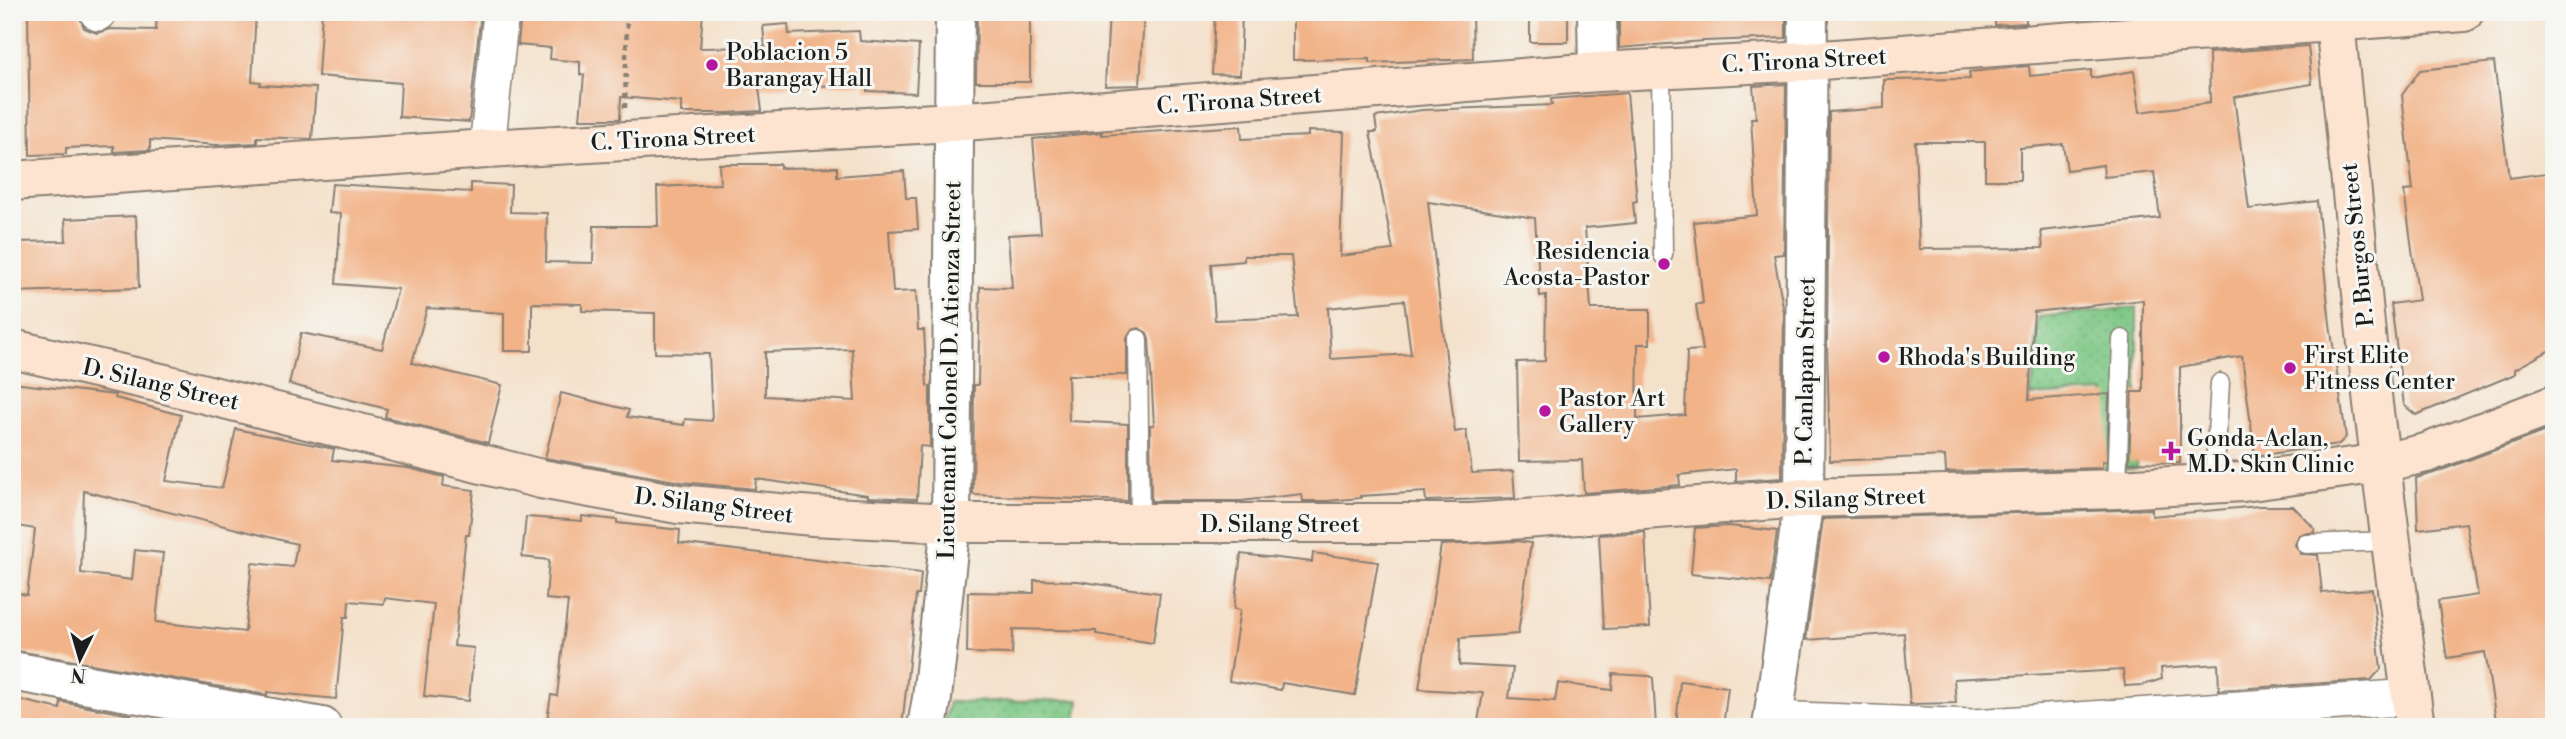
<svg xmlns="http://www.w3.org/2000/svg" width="2566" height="739" font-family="'Libre Bodoni',serif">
	<defs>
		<pattern id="green-dots" width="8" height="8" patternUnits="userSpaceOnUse" patternTransform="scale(1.75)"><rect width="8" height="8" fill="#7dc784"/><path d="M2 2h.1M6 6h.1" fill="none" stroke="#6baa71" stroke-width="1.8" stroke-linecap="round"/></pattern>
	</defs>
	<rect width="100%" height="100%" fill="#f6f6f2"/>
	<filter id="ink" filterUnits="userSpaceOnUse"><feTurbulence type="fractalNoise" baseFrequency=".0143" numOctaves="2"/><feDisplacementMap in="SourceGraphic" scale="14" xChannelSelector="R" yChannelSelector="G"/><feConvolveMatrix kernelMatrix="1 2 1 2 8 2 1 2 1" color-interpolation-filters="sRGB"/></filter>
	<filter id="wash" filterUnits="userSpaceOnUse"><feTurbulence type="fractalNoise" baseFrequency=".00686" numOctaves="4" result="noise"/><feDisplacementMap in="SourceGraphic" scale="28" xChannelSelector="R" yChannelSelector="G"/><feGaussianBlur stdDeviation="1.57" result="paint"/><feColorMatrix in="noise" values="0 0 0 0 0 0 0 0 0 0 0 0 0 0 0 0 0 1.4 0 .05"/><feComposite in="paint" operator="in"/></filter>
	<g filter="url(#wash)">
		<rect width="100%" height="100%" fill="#f4e1ca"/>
		<!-- green -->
		<path fill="url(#green-dots)" stroke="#4c7250" stroke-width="2" d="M2137,307V468L2105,469V392L2030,396L2034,375L2038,317Z
			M1079,700L1075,727H943L949,702Z"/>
		<g id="blocks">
			<!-- building -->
			<path fill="#f2b388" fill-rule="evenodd" d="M28,12H78L84,28L97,33L110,29L156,30L157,12H256L252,81L261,82L260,85L316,88L312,139L257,137V143L217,145L150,140V150L114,152V146L66,148V154L30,155Z
				M322,12H481L469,122L399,117L401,83L318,76Z
				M521,12H703L700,48L765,47L763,26L788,24L789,34L859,31L860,41L919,45L916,93L867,91V84L759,88L762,111L728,113H681V102L621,97L620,119H580L584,75H580V62L550,59L551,48L518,45Z
				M977,12H1030V82H976Z
				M1109,12H1144L1140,85L1105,86Z
				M1215,12H1242L1240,75L1212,74Z
				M1293,12H1472L1473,59L1370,63V59L1293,60Z
				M1530,12H1568V42H1530Z
				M1619,12H1786V38L1704,41L1619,48Z
				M1994,12H2026V23L1995,25Z
				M2308,46L2312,84L2234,97L2249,209L2317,201L2330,324L2346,437L2339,444L2255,456L2242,356L2180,367V463L2129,462L2132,392H2143V300L2034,312L2029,400L2109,394L2107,462H2102V468L1946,472L1945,456L1830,461L1827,343L1829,112L1884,108V80L1970,79L1969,72L2029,66L2030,76L2091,70V78L2134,71L2140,112L2210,103L2209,53ZM1915,142H1985V180H2020V148L2063,144L2067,170L2103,165L2104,177L2154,172L2160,218L2041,231L2043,248L1919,249Z
				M2494,62L2509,178L2554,172V348L2515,369V374L2416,415L2404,405L2391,304L2419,300L2404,191L2413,190L2402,95L2420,70Z
				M1786,84L1784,254L1774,255L1784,313L1782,478L1736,481V469L1679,475L1680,485L1584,493L1582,460L1519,461L1517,362L1545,361L1546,295L1540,296L1535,218L1428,202L1455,432L1466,430L1472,473L1513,471L1515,498L1426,501L1425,492L1360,496L1361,498L1328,501H1303L1302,494L1241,501H1151L1150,425H1154L1149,339L1147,333L1139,328L1132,330L1127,338V375H1068L1069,421L1128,424V501L975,495L973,493L974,385H978L980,287L1012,288L1008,235L1041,233L1033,139L1102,132V135L1241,126L1242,139L1308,136V131L1344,132L1340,256L1393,250L1370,132H1377L1375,117L1422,110L1552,105L1551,99L1627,93L1637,201L1633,202L1635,223L1585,228L1591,309H1650V344H1638L1637,419L1685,415L1687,351L1703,350L1696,305L1703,303L1694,222L1757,215L1751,118H1756L1753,86ZM1244,256H1291L1298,317L1215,320L1211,264L1244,261ZM1404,300L1411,354L1331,359L1328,308Z
				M719,164H780V168L837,167V176L904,171L906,198H916L918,229L889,231L893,292L916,291L918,330H924L927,386H930V447L920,446L917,499L868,497V495L756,479L755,489L681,482L545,458L561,393L629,410L627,417L684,425L685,419L712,421L709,354L655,353V313L582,311V304L532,303V351H504V313L427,308L412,363L502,385L488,443L385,417L387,409L289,384L301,333L382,349L398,289L336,284L341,214L329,213L332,184L471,192V183L511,185L510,212L547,213L546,262L593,263L594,226H658L657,187L720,184ZM852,349L855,401L765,396V352Z
				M136,216L139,288L12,292V242L66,241L65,219Z
				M12,383L115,395V398L181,415L166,481L222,488L236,429L334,449L332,460L408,468L444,477L443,486L474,490L469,535H466L454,646L474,648L469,701L424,696L434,604L385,598L384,604L349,601L348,617H344L336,699L267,692V695L12,650V592L27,595L35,529L12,525ZM84,491L297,544L293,567L252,563L245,632L156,622L163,553L135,550L132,580L81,573Z
				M2554,428V727H2497L2485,652L2447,658L2438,601L2478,595L2466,523L2418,529L2416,478L2434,473Z
				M2259,506H2293L2315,529V532L2299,535L2295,545L2301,554L2318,555L2322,593L2372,589L2381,669L2371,680L2219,690L2218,664L2161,668L2162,679L2143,685L2125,686L2123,670L1954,679L1956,703L1910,704L1904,633L1806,640L1823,519L2152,509V516Z
				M582,516L617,520V523L680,530L679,543L921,573L919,595H916L902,727H546L551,695L557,696L568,601L546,599L549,560L522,557L526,517L582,521Z
				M1728,526L1777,531L1770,582L1691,574L1695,528Z
				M1645,532L1650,627L1604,629L1599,535Z
				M1517,541L1531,543L1518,634L1460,638L1459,665L1513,668L1509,698L1555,701L1558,683L1612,690L1613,674L1650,676L1653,678L1656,727H1477L1483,693L1419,689L1441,545Z
				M1313,553L1378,562L1355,695L1282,683L1281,690L1229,681L1240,610L1234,609L1241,554L1312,562Z
				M1034,580L1077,581L1160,593L1153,643L1096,634V631L1013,629L1012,654L967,653L968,592L1034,593Z
				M1680,681L1728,687L1723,727H1676Z
				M12,698L60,709L61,702L131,715L129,727H12Z"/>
		</g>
	</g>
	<g filter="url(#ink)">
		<use href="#blocks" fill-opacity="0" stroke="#887e73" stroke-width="2"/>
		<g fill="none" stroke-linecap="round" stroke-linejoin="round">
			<!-- service casing -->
			<g stroke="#887e73" stroke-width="21">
				<path id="service" d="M1661,68L1663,255
					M1138,339L1140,525
					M2214,484L2220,383
					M2117,489L2122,339
					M2306,544L2391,541"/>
			</g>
			<!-- minor casing -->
			<g stroke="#887e73" stroke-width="38">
				<path id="minor" d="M98,12V13
					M487,149L501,12
					M1773,719L1974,727L2412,697"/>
			</g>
			<!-- tertiary casing -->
			<g stroke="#887e73" stroke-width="42">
				<path id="tertiary" d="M1597,12L1598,72
					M12,671L322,727
					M927,727L932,698L951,523L955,12
					M1772,727L1804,498L1808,12"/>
			</g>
			<!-- secondary casing -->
			<g stroke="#887e73" stroke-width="42">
				<path id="secondary" d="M2334,12L2373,404L2415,727
					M12,181L487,149L952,122L1598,72L1808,61L2464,12
					M12,349L165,384L541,479L678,504L813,516L951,523H1471L1804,498L2117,489L2243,482L2381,463L2426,453L2554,405"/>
			</g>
			<!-- path -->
			<path stroke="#887e73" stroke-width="4.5" stroke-dasharray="5 5" stroke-linecap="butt" d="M625,108L627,15"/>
			<!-- service -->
			<use href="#service" stroke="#fff" stroke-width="18"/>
			<!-- minor -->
			<use href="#minor" stroke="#fff" stroke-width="35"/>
			<!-- tertiary -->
			<use href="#tertiary" stroke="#fff" stroke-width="38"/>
			<!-- secondary -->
			<use href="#secondary" stroke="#fde4d1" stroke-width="38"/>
		</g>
	</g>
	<!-- markers -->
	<g fill="#b5179e" stroke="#f6f6f2" stroke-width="2.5">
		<circle cx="712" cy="65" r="7"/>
		<circle cx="1664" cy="264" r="7"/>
		<circle cx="1884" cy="357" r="7"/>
		<circle cx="2290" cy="368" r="7"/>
		<circle cx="1545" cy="411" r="7"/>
		<path d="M2167.5 440.5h7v7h7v7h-7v7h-7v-7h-7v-7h7z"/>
	</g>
	<g text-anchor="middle" stroke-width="6" stroke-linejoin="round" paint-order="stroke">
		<!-- poi labels -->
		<g font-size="23" fill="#1c1c1c" stroke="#f6f6f2" text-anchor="start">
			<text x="726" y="60">Poblacion 5<tspan x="726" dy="26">Barangay Hall</tspan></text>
			<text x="1650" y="259" text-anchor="end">Residencia<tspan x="1650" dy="26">Acosta-Pastor</tspan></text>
			<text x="2304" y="363">First Elite<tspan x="2304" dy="26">Fitness Center</tspan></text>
			<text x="1898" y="365">Rhoda's Building</text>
			<text x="1559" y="406">Pastor Art<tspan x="1559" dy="26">Gallery</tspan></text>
			<text x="2187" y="446">Gonda-Aclan,<tspan x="2187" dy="26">M.D. Skin Clinic</tspan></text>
		</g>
		<!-- street labels -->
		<g font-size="23" fill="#1c1c1c" stroke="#f6f6f2">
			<text transform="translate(1804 60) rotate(-3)" y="8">C. Tirona Street</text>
			<text transform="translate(1239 100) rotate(-4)" y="8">C. Tirona Street</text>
			<text transform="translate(673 138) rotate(-3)" y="8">C. Tirona Street</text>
			<text transform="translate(2357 245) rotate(-96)" y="8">P. Burgos Street</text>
			<text transform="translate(949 370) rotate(-89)" y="8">Lieutenant Colonel D. Atienza Street</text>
			<text transform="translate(1805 371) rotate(-89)" y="8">P. Canlapan Street</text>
			<text transform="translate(161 384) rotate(13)" y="8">D. Silang Street</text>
			<text transform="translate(1846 498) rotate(-2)" y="8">D. Silang Street</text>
			<text transform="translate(714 505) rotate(7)" y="8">D. Silang Street</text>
			<text x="1280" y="532">D. Silang Street</text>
		</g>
	</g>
	<!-- margin -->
	<rect width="2566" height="739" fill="none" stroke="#f6f6f2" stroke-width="42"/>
	<!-- north arrow -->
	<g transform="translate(80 659) rotate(185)" stroke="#f6f6f2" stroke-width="5" paint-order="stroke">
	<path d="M0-5L12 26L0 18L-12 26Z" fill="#1c1c1c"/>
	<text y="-10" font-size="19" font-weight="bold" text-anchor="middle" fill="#1c1c1c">N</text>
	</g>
</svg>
